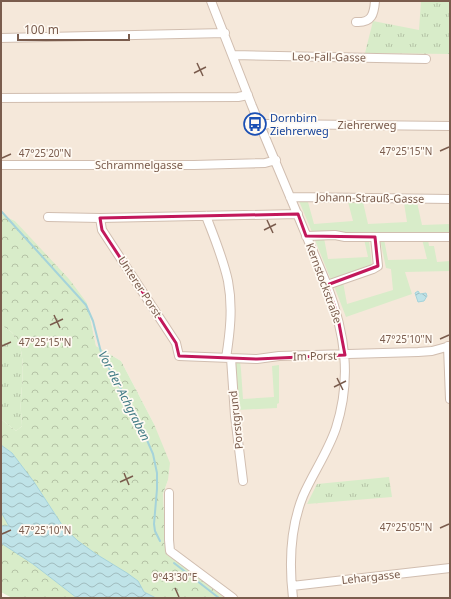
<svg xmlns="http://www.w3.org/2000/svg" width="451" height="599" font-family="'Noto Sans',sans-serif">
	<defs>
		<pattern id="grass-tufts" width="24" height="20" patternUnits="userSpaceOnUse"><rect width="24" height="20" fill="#d8ecc9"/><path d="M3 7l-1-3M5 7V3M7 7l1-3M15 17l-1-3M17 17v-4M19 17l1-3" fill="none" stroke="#b4c2a5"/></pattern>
		<pattern id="forest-crowns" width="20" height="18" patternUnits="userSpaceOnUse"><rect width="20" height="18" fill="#d8ecc9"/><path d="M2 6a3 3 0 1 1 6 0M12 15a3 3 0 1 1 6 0" fill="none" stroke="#b4c2a5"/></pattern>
		<pattern id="water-waves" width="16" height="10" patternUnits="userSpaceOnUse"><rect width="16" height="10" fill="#bfe3e8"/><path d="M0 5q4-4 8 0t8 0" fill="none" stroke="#a0bbbe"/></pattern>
	</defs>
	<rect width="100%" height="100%" fill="#fdf6ec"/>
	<!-- residential -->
	<path fill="#f5e8da" d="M1,1H450V598H224L197,575L166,554L163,494L168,480L154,424L121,361L96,346L87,303L15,221L3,215L1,213Z"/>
	<!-- grass -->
	<path fill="url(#grass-tufts)" d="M421,1H450V54L365,53L373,21L419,30Z
		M1,326C30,335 22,378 21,401C20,409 22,418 22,426L16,431L1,419Z
		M389,477L392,497L307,504L317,484Z"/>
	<!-- forest -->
	<path fill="url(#forest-crowns)" d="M1,213L3,215L15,221L69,279L87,303L96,346L121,361L154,424L170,463L168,480L163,494L166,554L197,575L224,598H156L144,592L138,581L96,554L78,541L64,528L34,482L12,453L1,445V419L16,431L22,426C22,418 20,409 21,401C22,378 30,335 1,326Z
		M1,512L9,526H1Z
		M1,543L33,564L77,598H12L1,592Z"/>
	<!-- garden -->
	<path fill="#d8ecc9" d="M299,201L308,202L314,224L353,221L348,202H363L368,224L407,222L404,203L417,202L422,225L450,224V233L312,232Z
		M324,238L328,259L368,257L364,239L369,241L372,265L331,280L315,240Z
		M380,239H384L388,260L427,259L422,239H428L429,246H434L437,262L450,261V271L405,272L412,294L346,317L334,286L343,282L347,304L393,290L391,269L386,268Z
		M240,361L241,370L243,399L274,397L272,366L279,365V403L277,404V408L238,410L235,365L237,362Z"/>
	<!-- water -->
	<path fill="url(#water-waves)" stroke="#a5d3da" d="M418,291L420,294L426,293L427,296L424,301L418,302L415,293Z
		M1,445L12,453L34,482L64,528L78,541L96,554L127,573L138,581L144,592L156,598H77L33,564L1,543V526H9L1,512Z"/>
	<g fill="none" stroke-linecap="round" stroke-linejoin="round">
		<!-- stream -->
		<path stroke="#a5d3da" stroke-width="2" d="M1,211L86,305L93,321L102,356L137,417L153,454L157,473V489L154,524L155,531L160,541
			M174,563L219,598"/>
		<!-- minor casing -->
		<g stroke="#d1beb0" stroke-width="10">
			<path id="minor" d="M211,1L252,106L327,285C345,333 352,378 336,428C328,452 313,473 303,496C290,528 289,564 293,598
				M356,22C372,23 374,14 375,1
				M1,38L225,33
				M233,55L426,59
				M1,98L238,97L248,95
				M261,127L267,124L450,126
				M1,165H194L265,163L276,160
				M290,197L450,199
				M206,216C214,237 223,258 228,281C233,307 230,333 226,358
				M48,217L100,218L102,230L176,343L179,356L257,359L279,356L418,352L432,351L450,346
				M100,218L298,214
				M306,236L335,235L345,237H450
				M327,285L373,269L378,266L375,237
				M448,346L450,399
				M231,358L235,416L243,481
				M169,493V540L170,551L233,598
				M292,586L450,568"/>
		</g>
		<!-- minor -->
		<use href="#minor" stroke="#fff" stroke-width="8"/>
	</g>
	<!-- marked area -->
	<path fill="none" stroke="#c2185b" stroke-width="3" stroke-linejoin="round" d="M298,214L306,236L375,237L378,266L327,285L337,313L345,355L257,359L179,356L176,343L102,230L100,218Z"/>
	<!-- ticks -->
	<path fill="none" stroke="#7a5c4d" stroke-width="1.5" d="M197,63L203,76M194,73L206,67M440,151L449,147M2,158L11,154M267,220L273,233M264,230L276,224M54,315L60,328M50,325L63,319M440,339L449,335M2,346L11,342M337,378L343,390M334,387L346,381M124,473L129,485M120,482L133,476M440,528L449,524M2,534L11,530M175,588L179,597"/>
	<!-- icons -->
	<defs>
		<g id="bus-ring" transform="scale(1.15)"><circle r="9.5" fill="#fffaf3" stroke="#1a4fb4" stroke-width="1.5"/><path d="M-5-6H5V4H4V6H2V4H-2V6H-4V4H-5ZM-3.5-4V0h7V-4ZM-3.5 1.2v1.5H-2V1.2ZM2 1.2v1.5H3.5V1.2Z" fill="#1a4fb4"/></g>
	</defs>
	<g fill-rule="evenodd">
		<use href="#bus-ring" x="255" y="124"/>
	</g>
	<g text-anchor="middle" stroke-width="3.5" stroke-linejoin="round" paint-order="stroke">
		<!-- street labels -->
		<g font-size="11" fill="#7a5c4d" stroke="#fffaf3">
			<text transform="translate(329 57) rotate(1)" y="4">Leo-Fall-Gasse</text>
			<text x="367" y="129">Ziehrerweg</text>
			<text x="139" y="169">Schrammelgasse</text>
			<text transform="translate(370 198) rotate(1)" y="4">Johann-Strauß-Gasse</text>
			<text transform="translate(324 283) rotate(70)" y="4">Kernstockstraße</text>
			<text transform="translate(140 287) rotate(57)" y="4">Unterer Porst</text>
			<text transform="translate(315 356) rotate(-1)" y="4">Im Porst</text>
			<text transform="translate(236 420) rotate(-96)" y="4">Porstgrund</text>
			<text transform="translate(371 577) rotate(-6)" y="4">Lehargasse</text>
		</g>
		<!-- transit labels -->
		<g font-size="11" fill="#164399" stroke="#fffaf3" text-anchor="start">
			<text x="270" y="122">Dornbirn<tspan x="270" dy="13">Ziehrerweg</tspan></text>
		</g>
		<!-- water labels -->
		<g font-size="12" font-style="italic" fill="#437c86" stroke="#fffaf3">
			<text transform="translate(124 396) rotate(63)" y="4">Vor der Achgraben</text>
		</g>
	</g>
	<g font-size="10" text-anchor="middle" fill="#7a5c4d" stroke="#fffaf3" stroke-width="3.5" stroke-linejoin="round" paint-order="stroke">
		<text x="406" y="155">47°25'15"N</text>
		<text x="45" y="157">47°25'20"N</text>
		<text x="406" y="343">47°25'10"N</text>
		<text x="45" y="346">47°25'15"N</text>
		<text x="406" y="531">47°25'05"N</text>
		<text x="45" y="534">47°25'10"N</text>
		<text x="175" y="581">9°43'30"E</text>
	</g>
	<!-- border -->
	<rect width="451" height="599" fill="none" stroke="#7a5c4d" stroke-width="4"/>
	<!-- scale -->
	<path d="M18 34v6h111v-6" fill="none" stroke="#7a5c4d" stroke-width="2"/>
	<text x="24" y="34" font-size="12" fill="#7a5c4d" stroke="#fffaf3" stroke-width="3" paint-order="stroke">100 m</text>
</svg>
